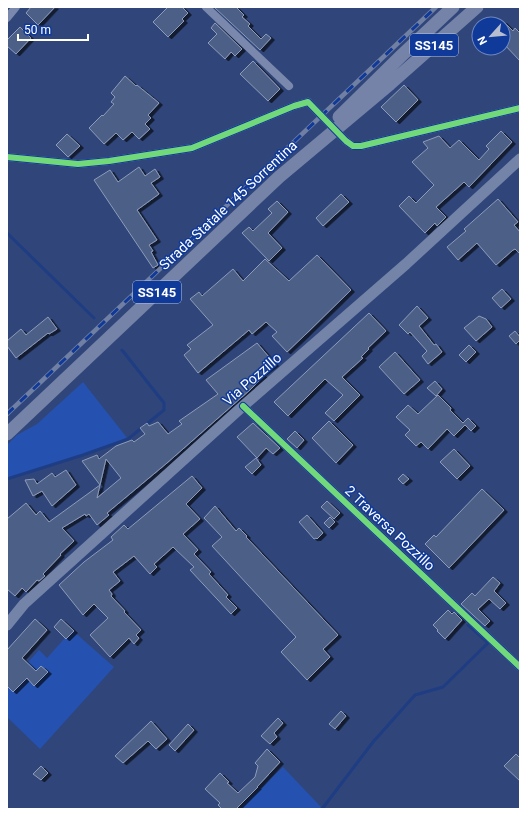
<svg xmlns="http://www.w3.org/2000/svg" width="527" height="816" font-family="Roboto,sans-serif">
	<defs>
		<filter id="shadow"><feDropShadow dx="3.5" dy="2" stdDeviation="0" flood-color="#0009"/></filter>
	</defs>
	<rect width="100%" height="100%" fill="#30467a"/>
	<!-- green -->
	<path fill="#2551b0" d="M83,382L128,439L83,455L7,479V445L17,435L37,424Z
		M72,630L114,667L40,749L7,717V686L39,650L47,658Z
		M283,767L321,807L319,809H239Z"/>
	<g fill="none" stroke-linecap="round" stroke-linejoin="round">
		<!-- stream -->
		<path stroke="#1f3d83" stroke-width="3" d="M7,233L94,318
			M7,479L83,455L128,439L164,410V403L122,350
			M322,809L373,742L415,695L443,687L488,643L468,625"/>
	</g>
	<!-- building -->
	<path fill="#4b5e87" stroke="#8e9bb9" fill-rule="evenodd" filter="url(#shadow)" d="M31,7H55L38,25L26,13Z
		M168,7H182L188,13L182,19L184,21L168,37L153,22Z
		M214,7H236L244,15L242,17L250,24L248,26L261,39L266,34L271,38L260,50Z
		M503,21L513,31L515,28L520,33V61L503,43Z
		M215,23L242,49L235,56L231,52L225,59L208,43L217,34L211,28Z
		M20,27L31,38L16,54L7,46V40Z
		M253,61L280,89L268,101L240,74Z
		M125,76L136,86L137,85L159,103L148,115L151,118L145,124L150,129L139,139L132,132L123,140L116,133L104,144L89,128L102,115L103,116L114,104L111,102L115,97L111,93Z
		M404,85L418,100L396,122L381,107Z
		M501,131L512,142L469,187L464,182L436,207L446,217L437,226L435,223L425,233L399,206L409,196L416,203L434,185L412,162L428,148L423,142L439,136L450,148L459,140L479,160L489,149L486,146Z
		M67,134L80,146L68,157L56,145Z
		M139,167L145,176L155,169L160,177L151,183L159,194L137,210L157,240L149,245L153,251L151,252L158,265L153,268L94,180L110,170L118,182Z
		M341,194L349,202L323,226L316,218Z
		M498,199L518,222L514,225L520,232V254L515,249L513,250L496,265L477,243L458,260L447,247L466,231L464,229Z
		M277,201L288,212L268,233L282,248L269,261L242,233L249,227L253,231L272,213L268,209Z
		M317,255L351,290L306,334L287,352L272,336L277,332L266,322L252,334L249,330L198,373L184,355L191,349L187,345L213,325L190,299L199,292L202,296L233,269L243,281L265,259L289,281Z
		M502,289L511,299L501,308L492,298Z
		M417,306L428,318L419,326L434,345L436,344L442,352L428,364L422,356L427,351L410,332L408,334L399,325Z
		M369,313L386,331L368,348L369,349L361,357L363,358L342,377L360,395L334,421L325,413L343,395L325,379L288,416L274,402Z
		M479,316L486,319L492,327L476,341L464,328Z
		M48,317L57,329L49,334L48,333L16,358L7,346V341L21,329L26,335Z
		M515,331L520,337V340L516,344L509,336Z
		M257,343L275,364L262,374L264,376L250,390L167,463L107,513L109,515L97,525L89,514L86,516L85,514L62,528L74,541L60,554L61,555L43,574L45,576L39,581L37,580L26,592L22,588L15,596L7,589V519L26,503L36,515L40,511L49,522L100,485L82,461L97,455L99,459L116,446L132,440L134,442L145,434L140,428L147,423L149,426L158,422L168,434L182,424L179,421L218,394L206,380ZM106,459L121,478L97,498Z
		M469,345L476,352L466,362L459,355Z
		M395,352L420,380L404,394L379,367Z
		M435,381L442,389L436,396L427,388Z
		M438,395L451,408L450,410L463,423L468,418L476,426L471,431L465,425L454,436L447,429L428,449L421,442L416,446L405,435L410,430L396,417L408,405L418,414Z
		M329,421L353,445L336,463L312,438Z
		M253,423L280,448L273,454L266,448L257,458L237,437Z
		M295,431L304,440L297,448L287,439Z
		M454,449L470,466L457,479L440,462Z
		M256,458L261,465L252,474L245,467Z
		M66,470L76,485L52,506L42,491L33,496L25,480L34,479L37,484L52,473L55,477Z
		M403,474L409,479L403,484L398,479Z
		M192,476L202,488L186,504L200,519L183,534L198,550L194,554L211,572L209,574L228,595L226,597L237,608L231,614L190,570L194,567L173,547L154,564L157,567L150,574L134,556L113,572L120,581L109,590L112,594L111,596L125,611L124,612L141,630L136,635L139,638L134,644L129,638L110,657L90,635L108,618L94,604L83,615L59,585L84,562L113,540L111,537L124,525L128,529Z
		M482,489L504,510L449,568L425,544L434,535L436,537Z
		M327,501L340,513L334,519L321,507Z
		M215,506L236,531L239,528L247,536L246,537L338,635L323,649L330,657L307,680L281,652L296,637L212,546L222,537L204,518Z
		M307,515L323,533L317,539L316,538L314,539L299,522Z
		M330,517L335,522L329,528L324,523Z
		M493,577L500,583L494,591L506,603L500,609L489,599L478,609L490,621L485,626L461,604L472,593L475,596Z
		M448,610L452,614L454,612L462,620L445,639L437,631L438,630L433,625Z
		M35,619L47,630L22,658L36,671L41,666L48,672L34,686L27,678L13,692L7,686V650Z
		M61,619L74,631L66,639L54,627Z
		M341,711L346,716L335,729L329,724Z
		M278,718L283,723L274,733L277,737L270,744L261,736Z
		M151,721L167,739L156,749L148,741L123,763L115,756Z
		M188,724L194,730L175,751L169,745Z
		M267,749L280,762L257,787H258L236,809H222L218,805L220,803L205,789L220,773L229,782L227,783L238,793L255,777L258,766L255,763Z
		M516,754L520,758V781L504,766Z
		M41,766L48,773L41,780L33,774Z"/>
	<g fill="none" stroke-linecap="round" stroke-linejoin="round">
		<!-- minor -->
		<path stroke="#7988ac" stroke-width="8" d="M206,7L289,86
			M7,18L16,7
			M346,141L353,146H361L520,108
			M7,157L78,164L109,161L192,148L294,106L308,102
			M243,406L520,667"/>
		<!-- secondary -->
		<path stroke="#7484a8" stroke-width="11" d="M7,625L24,604L243,406L406,264L520,159"/>
		<!-- trunk -->
		<path stroke="#7483a7" stroke-width="13" d="M339,117L401,56L453,7
			M7,434L279,177L390,84L477,7"/>
		<!-- rail casing -->
		<g stroke="#707fa4" stroke-width="4.5">
			<path id="rail" d="M7,414L436,7"/>
		</g>
		<!-- rail -->
		<use href="#rail" stroke="#103a99" stroke-width="3" stroke-dasharray="9" stroke-linecap="butt"/>
		<!-- minor-bridge -->
		<path stroke="#7988ac" stroke-width="8" d="M308,102L346,141"/>
		<!-- cycleway casing -->
		<g stroke="#103a99" stroke-width="8">
			<path id="cycleway" d="M7,157L78,164L109,161L192,148L294,106L308,102L346,141L353,146H361L520,108
				M243,406L520,667"/>
		</g>
		<!-- cycleway -->
		<use href="#cycleway" stroke="#71d979" stroke-width="6"/>
	</g>
	<g text-anchor="middle" stroke-width="3" stroke-linejoin="round" paint-order="stroke">
		<!-- shield labels -->
		<g fill="#103a99" stroke="#b7c4e0" stroke-width="1">
			<rect x="410" y="34" width="48" height="22" rx="3"/>
			<rect x="133" y="281" width="48" height="22" rx="3"/>
		</g>
		<g font-size="13" font-weight="bold" fill="#fff">
			<text x="434" y="50">SS145</text>
			<text x="157" y="297">SS145</text>
		</g>
		<!-- street labels -->
		<g font-size="14" fill="#fff" stroke="#103a99">
			<text transform="translate(228 205) rotate(-43)" y="5">Strada Statale 145 Sorrentina</text>
			<text transform="translate(252 379) rotate(-41)" y="5">Via Pozzillo</text>
			<text transform="translate(390 528) rotate(43)" y="5">2 Traversa Pozzillo</text>
		</g>
	</g>
	<!-- border -->
	<rect width="527" height="816" fill="none" stroke="#ffffff" stroke-width="16"/>
	<!-- north arrow -->
	<g transform="translate(491 36) rotate(243)"><circle r="19" fill="#103a99" stroke="#7089c2"/>
	<path d="M0-3L7 15L0 10L-7 15Z" fill="#b7bed0"/>
	<text y="-6" font-size="11" font-weight="bold" text-anchor="middle" fill="#ffffff">N</text>
	</g>
	<!-- scale -->
	<path d="M18 34v6h70v-6" fill="none" stroke="#ffffff" stroke-width="2"/>
	<text x="24" y="34" font-size="12" fill="#ffffff" stroke="#103a99" stroke-width="3" paint-order="stroke">50 m</text>
</svg>
